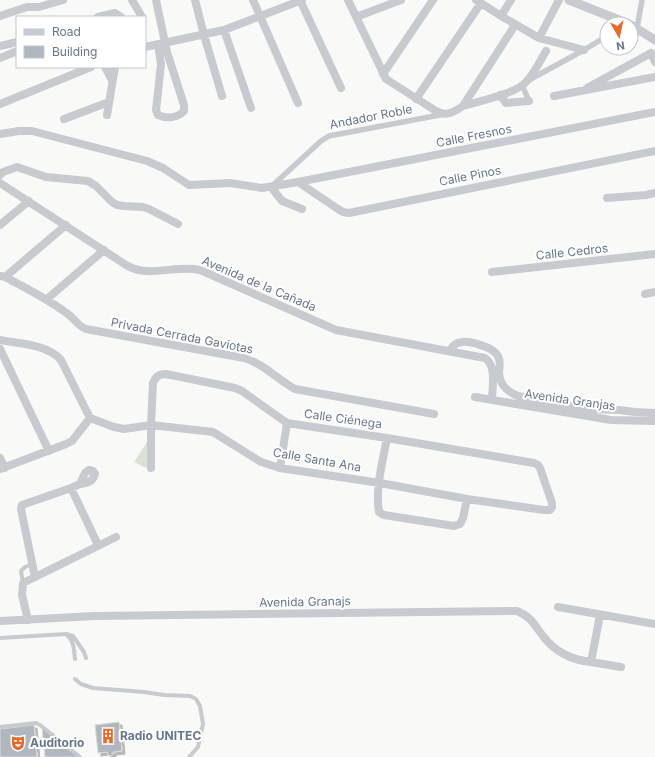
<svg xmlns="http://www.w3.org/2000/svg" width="655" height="757" font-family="Inter,sans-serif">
	<defs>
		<filter id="shadow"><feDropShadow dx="3" dy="3" stdDeviation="0" flood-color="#0004"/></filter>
	</defs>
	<rect width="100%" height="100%" fill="#f9f9f7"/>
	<!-- green -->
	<path fill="#dae2d8" d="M149,439L148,469L134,462Z"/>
	<!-- building -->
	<path fill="#b0b7be" stroke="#dbdbd9" filter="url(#shadow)" d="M119,722L122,751L113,752V754L111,756L108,755L107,752L98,753L95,725Z
		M34,725L37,757H0V729Z
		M42,728L79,757H45Z"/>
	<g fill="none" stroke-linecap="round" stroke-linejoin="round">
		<!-- service -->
		<path stroke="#c7cace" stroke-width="4" d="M23,583L21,571L25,567L32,564
			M67,635C74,641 74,650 75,659
			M0,638L66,634L73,636L84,652L86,658
			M75,679L81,684L93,688L144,692L164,695L190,696L196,699L200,706L203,724L198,747L189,757
			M0,727L36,723L40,725L80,757"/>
		<!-- pedestrian -->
		<path stroke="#c7cace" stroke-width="5.5" d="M637,28L642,0
			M529,80L584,50L607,36
			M522,85L529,101
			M272,186L321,141L329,136L445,114"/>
		<!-- minor -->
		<path stroke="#c7cace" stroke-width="8" d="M132,0L142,17
			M156,0L167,52L184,105V111C177,118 167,119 158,115L156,110L161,64L158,44
			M195,0L204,35L222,96
			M253,0L298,103
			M300,0L341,88
			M348,0L386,79L436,111C446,117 454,112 463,106L515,25
			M476,0L501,16L539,38L584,50
			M0,16L27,7H39L63,0
			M501,16L511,0
			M98,17L115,13L121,17
			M356,17L401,0
			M224,30L251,108
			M539,38L559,0
			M0,46L17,42
			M145,47L224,30L302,0
			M0,58L17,51
			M105,67L112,80
			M383,74L433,0
			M587,88L651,53L655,62
			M500,95L506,103L529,101
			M554,96L655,77
			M416,99L481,3
			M0,104L91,67
			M463,106C480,101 516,94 527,81C535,72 540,61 546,51
			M107,115L115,67
			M64,119L109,102
			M0,134L19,131H32L147,161L163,168L189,185L230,183L262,188L298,182L655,112
			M0,175L3,172L17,167L46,177L88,181L96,186L112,202L117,205L124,206L143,207L149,209L178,224
			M298,182L338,209L343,212L349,213L655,151
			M0,183L126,265C149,279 175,264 200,270L336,330L485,358C497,366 492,388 492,400
			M271,187L282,201L302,209
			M607,198L646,195L655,193
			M0,225L29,201
			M492,272L655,254
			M0,276L5,277C26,288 46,298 65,312C74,317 77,326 86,329L244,358C264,364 277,379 295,389L434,414
			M5,277L66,225
			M645,294L655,292
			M47,299L104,250
			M0,340C20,344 47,344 61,360L90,418
			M0,349L49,451
			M449,351C452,348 454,344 458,343C467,339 493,347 498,356C500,360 500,366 499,371C499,384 506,391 518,396L588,409L619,410L635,412L655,413
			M475,397L611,420L655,421
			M90,418L114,427L124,429L151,425L213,432L261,462L280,468L380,483L467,499L544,510H550L552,507V503L540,468L538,465L534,463L387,438L287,423L242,391L235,388L166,374C159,374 156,376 153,383L151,425V468
			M387,438C383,460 375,489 379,512L384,515L454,526L460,524L463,518L467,499
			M0,458L5,468
			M280,468L287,423
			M0,469L66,444L72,441L90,418
			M71,488L98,545
			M35,577L21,509L22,505L71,488L80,484L85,473L89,470L93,471L95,474C93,482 87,483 80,484
			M558,607L655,624
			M600,615L591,662L621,667
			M28,620L22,595L23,583L116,537
			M0,621L95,616L517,611C533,618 533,624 543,636C555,652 572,660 591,662"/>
		<!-- tertiary -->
		<path stroke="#c7cace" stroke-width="9" d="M569,0L629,24
			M631,25L655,40"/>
	</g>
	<!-- icons -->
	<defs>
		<g id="building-bare" transform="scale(1.2)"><path d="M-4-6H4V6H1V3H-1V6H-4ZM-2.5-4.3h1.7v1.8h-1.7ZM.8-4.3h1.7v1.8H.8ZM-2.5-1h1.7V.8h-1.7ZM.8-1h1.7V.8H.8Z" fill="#ea6826" stroke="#fff" stroke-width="2.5" paint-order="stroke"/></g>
		<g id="theatre-bare" transform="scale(1.2)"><path d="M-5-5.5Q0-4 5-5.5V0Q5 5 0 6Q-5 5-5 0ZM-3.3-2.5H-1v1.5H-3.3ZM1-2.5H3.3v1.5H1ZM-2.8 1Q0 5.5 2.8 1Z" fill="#ea6826" stroke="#fff" stroke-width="2.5" paint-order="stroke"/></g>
	</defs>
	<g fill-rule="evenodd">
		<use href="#building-bare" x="108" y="736"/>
		<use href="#theatre-bare" x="18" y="743"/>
	</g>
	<g text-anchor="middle" stroke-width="4" stroke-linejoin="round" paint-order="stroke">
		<!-- street labels -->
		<g font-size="12" fill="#677789" stroke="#fff">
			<text transform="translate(371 117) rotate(-11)" y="4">Andador Roble</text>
			<text transform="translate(474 136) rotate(-11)" y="4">Calle Fresnos</text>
			<text transform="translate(470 176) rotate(-11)" y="4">Calle Pinos</text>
			<text transform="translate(572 252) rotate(-6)" y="4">Calle Cedros</text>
			<text transform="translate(259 284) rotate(23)" y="4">Avenida de la Cañada</text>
			<text transform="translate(182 336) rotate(11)" y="4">Privada Cerrada Gaviotas</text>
			<text transform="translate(570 400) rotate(8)" y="4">Avenida Granjas</text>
			<text transform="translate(343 419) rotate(8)" y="4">Calle Ciénega</text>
			<text transform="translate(317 460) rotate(10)" y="4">Calle Santa Ana</text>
			<text transform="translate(305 602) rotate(-1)" y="4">Avenida Granajs</text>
		</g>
		<!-- poi labels -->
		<g font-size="12" font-weight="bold" fill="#677789" stroke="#fff" text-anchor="start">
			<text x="120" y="740">Radio UNITEC</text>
			<text x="30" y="747">Auditorio</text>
		</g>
	</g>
	<!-- legend -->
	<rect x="16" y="16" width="130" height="52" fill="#ffffff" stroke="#c2c9d0"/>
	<rect x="24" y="29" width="20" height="6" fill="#c7cace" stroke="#c2c9d0"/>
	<text x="52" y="36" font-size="12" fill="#677789">Road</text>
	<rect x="24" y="46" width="20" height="12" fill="#b0b7be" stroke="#c2c9d0"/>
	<text x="52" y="56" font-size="12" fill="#677789">Building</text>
	<!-- north arrow -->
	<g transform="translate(619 36) rotate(171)"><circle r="19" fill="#ffffff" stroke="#c2c9d0"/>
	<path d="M0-3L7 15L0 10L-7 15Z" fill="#ea6826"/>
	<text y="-6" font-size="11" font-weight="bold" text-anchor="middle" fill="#677789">N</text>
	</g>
</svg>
